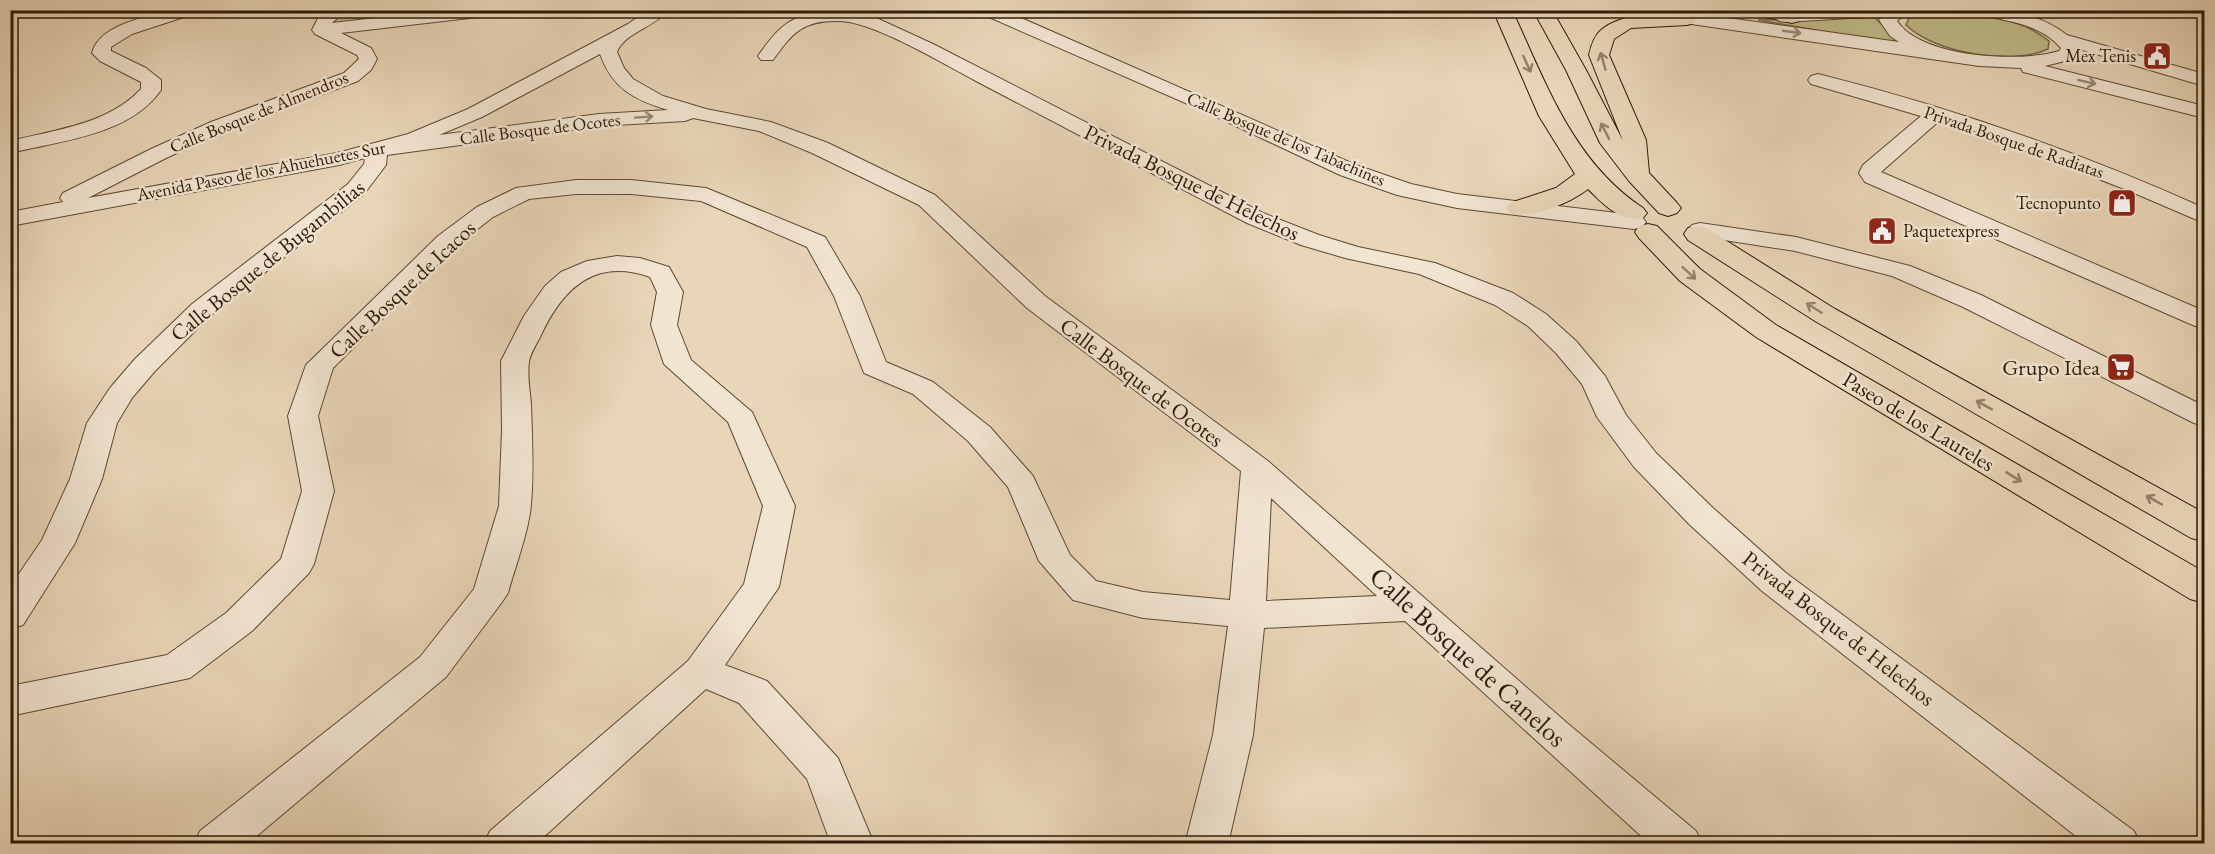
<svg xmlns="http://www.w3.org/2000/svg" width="2215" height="854" font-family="'EB Garamond',serif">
	<rect width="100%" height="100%" fill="#e9d5b8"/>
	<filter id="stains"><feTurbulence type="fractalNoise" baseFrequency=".00333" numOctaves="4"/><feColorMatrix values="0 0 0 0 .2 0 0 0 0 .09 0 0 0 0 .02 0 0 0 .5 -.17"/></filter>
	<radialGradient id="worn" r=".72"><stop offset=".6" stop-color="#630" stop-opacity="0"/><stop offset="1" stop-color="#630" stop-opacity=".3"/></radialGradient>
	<!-- green -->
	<path fill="#bfbb89" stroke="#766b48" stroke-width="1.5" d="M347,11H450L332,24L338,16Z
		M1942,11C1978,13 2020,17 2049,41L2048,49C2013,66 1934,53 1906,25L1909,18L1921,13Z
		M1874,17L1903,45L1758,20Z"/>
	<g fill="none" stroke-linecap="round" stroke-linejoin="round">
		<!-- minor casing -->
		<g stroke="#5c4a32" stroke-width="2">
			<path id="minor" d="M10,10H28L10,20Z
				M168,10H195L193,14L132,34L111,47V51L146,68L161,80V90C130,135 60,141 10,153V141C55,130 109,124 141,89V82L100,61L92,53C99,25 144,18 168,10Z
				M327,10H346L332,23L446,10H503L495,15L341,33L371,48L377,59L371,70L358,81L225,131L166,158L88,198L337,153L408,134L468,109L628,24L648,10H668C654,28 625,32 617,52L624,68L633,79L663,96L706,109L771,122L828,143L935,195L1045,296L1268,461L1567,723L1696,831L1702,844H1650L1405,621L1264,628L1253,735L1228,844H1185L1213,735L1228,626L1143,618L1073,600L1039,561L1008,487L968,441L913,394L864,373L834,296L807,247L701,201L631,194H576L529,199L493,217L456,246L333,368L318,416L334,491L314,564L309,573L252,631L190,678L10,716V686L167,655L226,613L281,559L302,491L288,416L306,365L438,236L477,207L516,188L576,180H631L706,188L825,237L860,296L886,362L933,382L990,427L1033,476L1070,555L1096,581L1143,592L1230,600L1241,471L1027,308L919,205L812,153L759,131L693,118L685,121L599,126L387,155L386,165L364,194L210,316L155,371L132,398L117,423L102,479L75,543L23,625L10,629V587L42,540L70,479L87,423L110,388L135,359L192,304L348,184L364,164L365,158L339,165L10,226V212L63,202L60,198L63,193L151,149L211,122L344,73L359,59L357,55L315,34L312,30L319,16ZM600,54C612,88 634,100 668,110L599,114L439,135L482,117ZM1271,498L1377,596L1266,601Z
				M980,10H1003L1356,165L1411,184L1457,194L1634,215L1642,217L1646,222L1642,227L1634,229L1457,208L1397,195L1340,175L1206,112L982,14Z
				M1622,10H1670L1899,42L1890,36L1879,20L1882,16L1785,22L1779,21L1776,17L1779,13L1808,10H1909L1897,21C1921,58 2020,63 2059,51L2061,48C2039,23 2006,21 1976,14L1974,10C2008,10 2039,13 2067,35L2204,74V86L2079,49L2073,59L2045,66L2204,106V118L2023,72L2021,68L1979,66L1630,15Z
				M841,11L872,16L933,44L1263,213L1319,235L1358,247L1435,263L1513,293L1546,314L1576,341L1605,376L1626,415L1656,453L1713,508L1786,573L2134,831L2140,844H2086L1762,591L1689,524L1634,467L1597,417L1582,384L1556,353L1528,326L1495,305L1419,274L1345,258L1301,245L1247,223C1157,176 1066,128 976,81C944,64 874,22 840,21C803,20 793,32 773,60H761L758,56C784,19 795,13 841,11Z
				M1818,74C1950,107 2079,152 2204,208V223L2127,190L1974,131L1939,121L1881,172L2204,311V328L2195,326L1865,182L1859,173L1863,165L1921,116L1811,84L1808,80L1811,76Z
				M1700,223L1796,237L1910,266L1981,295L2204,406V426L2194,423L1963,307L1892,276L1795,251L1692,235L1688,230L1692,225Z
				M617,256L640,258L669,267L683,292L677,325L691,360L752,412L795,506L779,587L725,665L767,681L838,758L874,844H831L807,779L739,703L706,689L536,844H484L490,831L688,661L744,584L763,506L728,422L664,364L651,325L657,292L650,277C596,258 564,287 542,333C538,342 530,353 529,362C527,375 530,391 531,404C532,437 534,472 531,504C529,531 515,567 508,593L502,602L446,677L247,844H194L200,831L420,657L474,589L499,506L502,430L501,361L524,316L545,286L561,272L587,261Z"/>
		</g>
		<!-- major casing -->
		<g stroke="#2d1b06" stroke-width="2">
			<path id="major" d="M1493,10H1512C1546,83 1573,162 1643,208L1647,213L1643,218C1622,224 1602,203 1588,189C1570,203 1532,219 1510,213L1506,208L1510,203L1556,188L1575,174L1539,116Z
				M1533,10H1552L1586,70L1623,141L1589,55C1591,46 1594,36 1601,30C1620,13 1670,9 1694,15L1696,19L1694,23L1687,25L1631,28L1614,39L1609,55L1646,140L1649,173L1677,203L1681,208L1677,213L1668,216L1659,213L1629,181L1600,143L1566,70Z
				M1750,10H1788L1799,13L1801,17L1799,21L1792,23L1752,14Z
				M1648,224L1657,226L1700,269L1776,325L2204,572V603L2190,599L1756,337L1680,281L1639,238L1635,232L1639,226Z
				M1697,226L1706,228L1835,309L2204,513V541L2191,538L1815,321L1688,240L1684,234L1688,228Z"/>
		</g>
		<!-- minor -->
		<use href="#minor" fill="#f1e4d1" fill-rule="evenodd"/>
		<!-- major -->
		<use href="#major" fill="#e9d5b8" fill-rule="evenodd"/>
	</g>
	<!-- one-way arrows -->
	<defs><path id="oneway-shaft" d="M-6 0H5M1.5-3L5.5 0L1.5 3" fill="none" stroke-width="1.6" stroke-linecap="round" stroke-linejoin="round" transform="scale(1.5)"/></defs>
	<g stroke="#998a76">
		<use href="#oneway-shaft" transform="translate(1792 32) rotate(8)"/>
		<use href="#oneway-shaft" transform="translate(2087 82) rotate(13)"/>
		<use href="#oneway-shaft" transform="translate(644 117) rotate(-4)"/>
	</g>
	<g stroke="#948168">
		<use href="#oneway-shaft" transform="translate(1603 61) rotate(-106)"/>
		<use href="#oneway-shaft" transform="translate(1527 64) rotate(65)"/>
		<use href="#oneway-shaft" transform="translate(1605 131) rotate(-117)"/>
		<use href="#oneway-shaft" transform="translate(1689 273) rotate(42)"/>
		<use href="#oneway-shaft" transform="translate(1814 308) rotate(-148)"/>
		<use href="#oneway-shaft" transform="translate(1984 405) rotate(-151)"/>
		<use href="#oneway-shaft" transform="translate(2014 477) rotate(31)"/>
		<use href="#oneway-shaft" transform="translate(2154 500) rotate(-151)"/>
	</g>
	<!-- icons -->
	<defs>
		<g id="civic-square" transform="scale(1.5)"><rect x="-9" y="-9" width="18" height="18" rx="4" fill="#8f2418" stroke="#f1e4d1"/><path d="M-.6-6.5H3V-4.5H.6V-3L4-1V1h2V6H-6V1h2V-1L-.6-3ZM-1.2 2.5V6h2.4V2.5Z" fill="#fff"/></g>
		<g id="shop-square" transform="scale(1.5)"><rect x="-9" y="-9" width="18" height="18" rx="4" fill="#8f2418" stroke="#f1e4d1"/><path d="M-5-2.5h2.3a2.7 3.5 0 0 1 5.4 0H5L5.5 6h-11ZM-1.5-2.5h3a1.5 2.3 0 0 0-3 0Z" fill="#fff"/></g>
		<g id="supermarket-square" transform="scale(1.5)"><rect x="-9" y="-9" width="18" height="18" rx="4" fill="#8f2418" stroke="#f1e4d1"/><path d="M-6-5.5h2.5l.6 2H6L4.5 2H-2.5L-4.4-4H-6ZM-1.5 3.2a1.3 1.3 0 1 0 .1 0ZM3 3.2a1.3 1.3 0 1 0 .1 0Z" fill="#fff"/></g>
	</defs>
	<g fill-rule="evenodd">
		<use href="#civic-square" x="2157" y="56"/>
		<use href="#shop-square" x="2122" y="203"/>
		<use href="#civic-square" x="1882" y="231"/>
		<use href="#supermarket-square" x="2121" y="367"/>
	</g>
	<g text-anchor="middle" stroke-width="5" stroke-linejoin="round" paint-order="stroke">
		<!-- far-poi labels -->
		<g font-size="18" fill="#2d1b06" stroke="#f1e4d1" text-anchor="end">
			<text x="2136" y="62">Mex Tenis</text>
			<text x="2101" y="209">Tecnopunto</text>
			<text x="1903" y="237" text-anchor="start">Paquetexpress</text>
		</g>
		<!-- far-street labels -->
		<g font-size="18" fill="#2d1b06" stroke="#f1e4d1">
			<text transform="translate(259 112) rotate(-22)" y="6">Calle Bosque de Almendros</text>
			<text transform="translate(540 129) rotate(-7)" y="6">Calle Bosque de Ocotes</text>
			<text transform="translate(1286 139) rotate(23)" y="6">Calle Bosque de los Tabachines</text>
			<text transform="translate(2014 142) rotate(19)" y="6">Privada Bosque de Radiatas</text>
			<text transform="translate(261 171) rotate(-11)" y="6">Avenida Paseo de los Ahuehuetes Sur</text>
		</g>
		<!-- street labels -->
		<g font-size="22" fill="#2d1b06" stroke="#f1e4d1">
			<text transform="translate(1192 182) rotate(26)" y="8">Privada Bosque de Helechos</text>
			<text transform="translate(267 260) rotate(-39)" y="8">Calle Bosque de Bugambilias</text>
			<text transform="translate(402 289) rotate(-43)" y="8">Calle Bosque de Icacos</text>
			<text transform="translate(1142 382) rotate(37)" y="8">Calle Bosque de Ocotes</text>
			<text transform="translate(1919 421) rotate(31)" y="8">Paseo de los Laureles</text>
			<text transform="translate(1839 628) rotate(38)" y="8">Privada Bosque de Helechos</text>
		</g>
		<!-- poi labels -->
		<g font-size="22" fill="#2d1b06" stroke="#f1e4d1" text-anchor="end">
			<text x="2100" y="375">Grupo Idea</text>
		</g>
		<!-- near-street labels -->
		<g font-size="27" fill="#2d1b06" stroke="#f1e4d1">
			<text transform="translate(1468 657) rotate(42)" y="9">Calle Bosque de Canelos</text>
		</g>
	</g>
	<!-- margin -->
	<rect width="2215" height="854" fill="none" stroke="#e9d5b8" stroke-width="36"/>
	<rect x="12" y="12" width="2191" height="830" fill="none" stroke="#2d1b06" stroke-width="3"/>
	<rect x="18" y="18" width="2179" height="818" fill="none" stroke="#2d1b06" stroke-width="1.5"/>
	<rect width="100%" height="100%" filter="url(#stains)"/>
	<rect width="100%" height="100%" fill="url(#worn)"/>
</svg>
